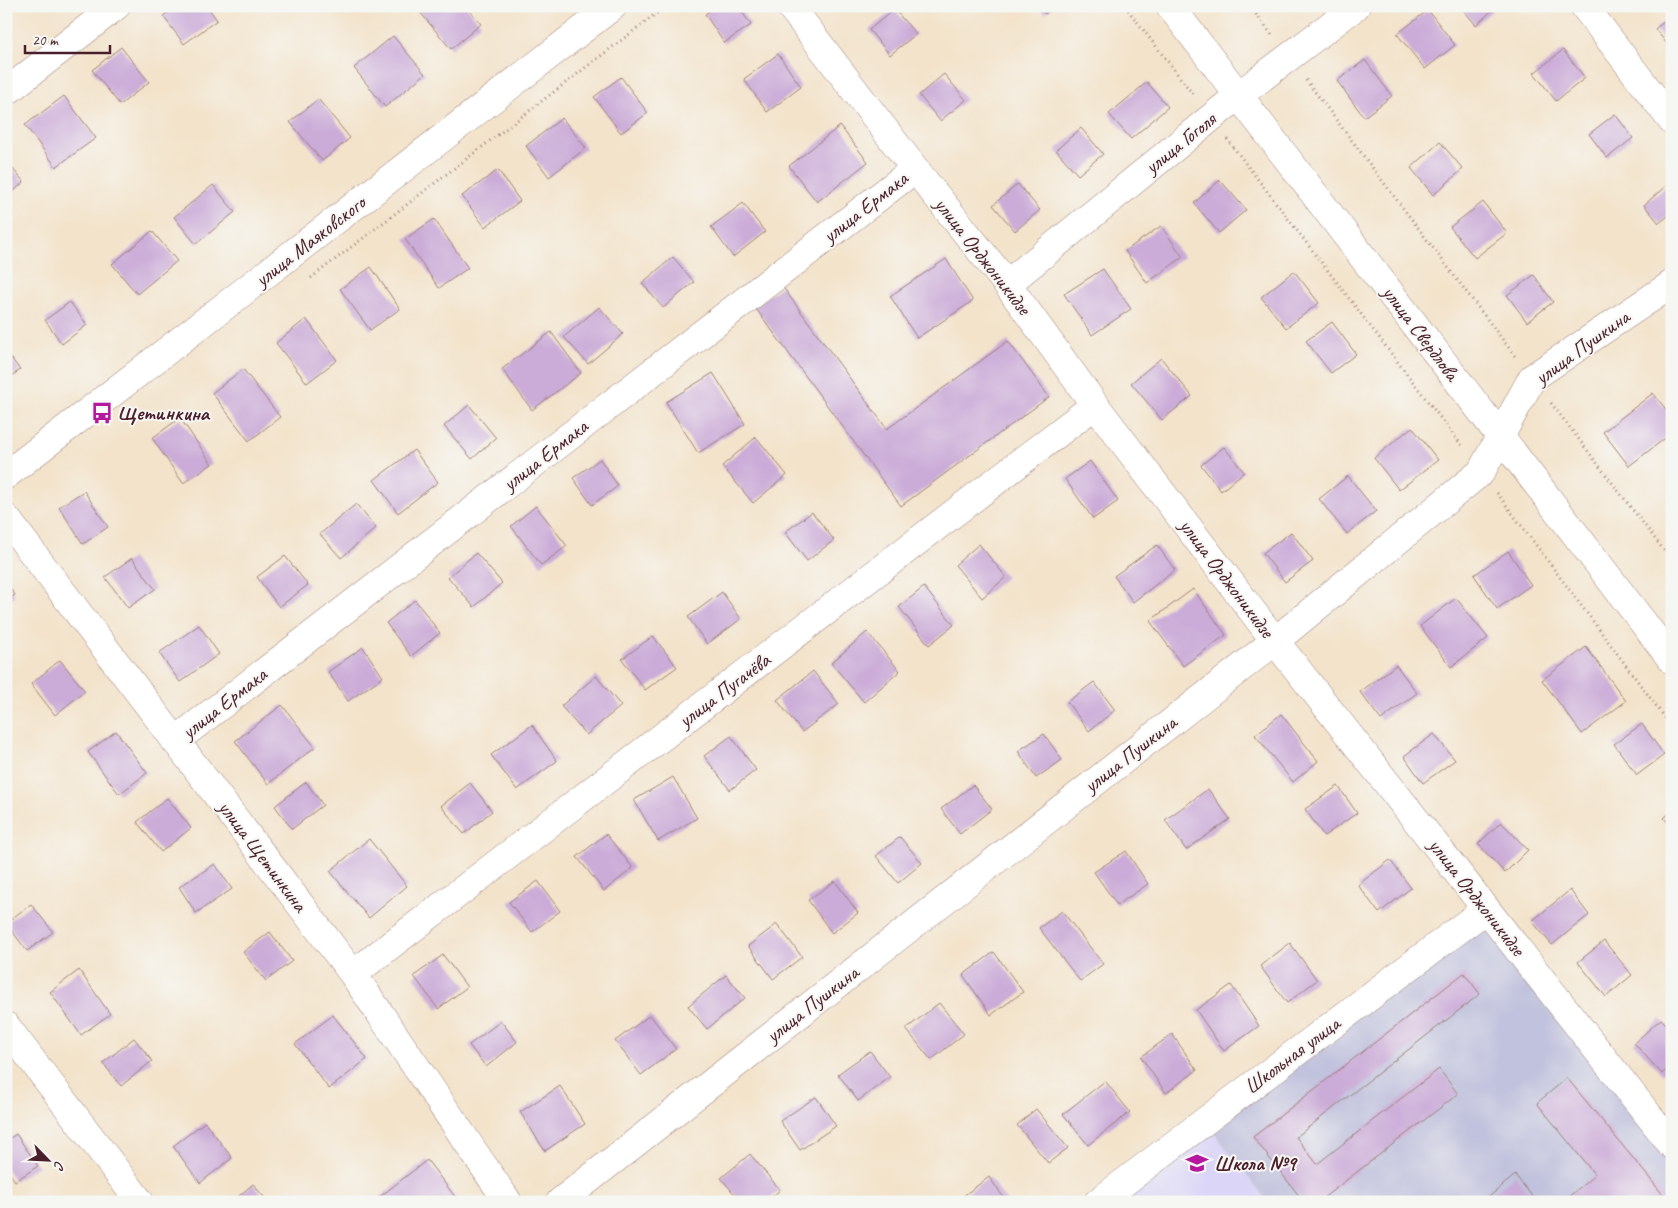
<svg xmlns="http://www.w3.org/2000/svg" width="1678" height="1208" font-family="Caveat,sans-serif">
	<rect width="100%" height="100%" fill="#f6f6f2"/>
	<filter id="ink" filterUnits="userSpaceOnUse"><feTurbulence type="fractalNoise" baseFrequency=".02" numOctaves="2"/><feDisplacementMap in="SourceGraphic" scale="10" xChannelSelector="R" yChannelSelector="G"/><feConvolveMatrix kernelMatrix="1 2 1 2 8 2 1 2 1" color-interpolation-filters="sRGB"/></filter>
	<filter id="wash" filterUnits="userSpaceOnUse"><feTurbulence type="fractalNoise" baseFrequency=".0096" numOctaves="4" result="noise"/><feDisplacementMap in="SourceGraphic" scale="20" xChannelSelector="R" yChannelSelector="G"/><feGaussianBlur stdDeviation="1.12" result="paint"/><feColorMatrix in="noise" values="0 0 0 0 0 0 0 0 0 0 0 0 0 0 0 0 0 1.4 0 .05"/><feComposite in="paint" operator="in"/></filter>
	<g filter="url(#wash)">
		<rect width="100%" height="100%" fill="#f3e3cb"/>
		<!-- built -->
		<path fill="#dbd6f7" d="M1207,1124L1268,1202H1105Z"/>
		<!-- industrial -->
		<path fill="#c1c2dd" d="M1494,913L1672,1140V1202H1268L1207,1124Z"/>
		<g id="blocks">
			<!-- building -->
			<path fill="#cbacd8" d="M177,6H207L217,20L184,44L163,16Z
				M424,6H466L481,24L451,49L419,11Z
				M716,6H738L751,25L724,43L705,14Z
				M1039,6H1054L1045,14Z
				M1460,6H1497L1476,25Z
				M894,9L916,34L890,55L869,30Z
				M1428,10L1455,45L1425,69L1397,34Z
				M1672,15V50L1655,29Z
				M393,36L425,74L385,107L354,68Z
				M121,47L149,82L120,105L92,70Z
				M1563,50L1585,78L1556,101L1534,73Z
				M778,54L801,87L767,112L744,79Z
				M1365,60L1392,96L1364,117L1337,81Z
				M944,74L966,100L940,121L919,95Z
				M621,77L648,113L621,133L594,97Z
				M1147,82L1168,107L1131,139L1109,114Z
				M64,96L96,138L56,167L25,125Z
				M318,99L350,138L322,161L290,122Z
				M1615,114L1633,138L1607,158L1589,134Z
				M562,118L586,148L549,177L526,146Z
				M840,126L868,162L817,202L789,166Z
				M1081,128L1103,154L1078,175L1056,150Z
				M1440,142L1463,169L1433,195L1411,168Z
				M6,161L24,182L6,198Z
				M498,170L520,201L485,227L462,196Z
				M1220,180L1246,210L1219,233L1194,203Z
				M1018,184L1040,210L1015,231L993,205Z
				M213,185L235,212L196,244L174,217Z
				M1667,185L1672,191V213L1659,223L1644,205Z
				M1483,202L1507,233L1475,258L1450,227Z
				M743,203L765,232L733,257L711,227Z
				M434,219L468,268L439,288L405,239Z
				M1161,226L1183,257L1147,283L1125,251Z
				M152,231L177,261L137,294L112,264Z
				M673,257L694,282L663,308L642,283Z
				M946,259L973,301L917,338L890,296Z
				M371,267L400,309L370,330L340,289Z
				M1103,269L1131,309L1092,335L1064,294Z
				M1294,271L1319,303L1286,328L1261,297Z
				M1534,275L1553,302L1527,322L1507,295Z
				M782,286L887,429L1008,341L1049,397L901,506L754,306Z
				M70,302L87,325L62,344L45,320Z
				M599,307L623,334L588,364L564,337Z
				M306,319L337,360L307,383L276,343Z
				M1332,322L1356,354L1331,373L1306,341Z
				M551,332L581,373L532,410L502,369Z
				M6,351L20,370L6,380Z
				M1161,358L1192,396L1162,420L1131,383Z
				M243,369L280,417L249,441L212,393Z
				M713,373L745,424L698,453L666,402Z
				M1653,393L1672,417V433L1629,466L1603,432Z
				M469,405L496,438L472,459L444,426Z
				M180,418L212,464L183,483L152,438Z
				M1412,427L1438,460L1399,490L1374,458Z
				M756,437L787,475L753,503L722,466Z
				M1224,447L1244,472L1221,491L1201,465Z
				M414,450L438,482L398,513L374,480Z
				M600,459L618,486L592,505L573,478Z
				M1090,461L1118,501L1093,519L1065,479Z
				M1348,476L1376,511L1347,534L1319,499Z
				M84,491L108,527L83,544L59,507Z
				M356,504L376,528L341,558L320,534Z
				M536,506L567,546L541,565L511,526Z
				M812,512L834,540L807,561L785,532Z
				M1291,532L1313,561L1285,582L1263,553Z
				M979,544L1006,577L982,598L955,565Z
				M1157,545L1175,570L1133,602L1114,576Z
				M1508,551L1531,585L1497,609L1474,575Z
				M476,553L502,583L474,607L448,577Z
				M285,556L308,585L279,607L257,577Z
				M132,558L155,589L128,608L105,577Z
				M6,583L15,595L6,601Z
				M924,587L954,625L929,645L899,607Z
				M1193,589L1226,635L1183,666L1150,621Z
				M722,592L741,619L707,644L688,617Z
				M1456,598L1488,638L1451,667L1420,626Z
				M415,600L440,633L411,656L386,623Z
				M199,625L219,654L180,682L159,653Z
				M867,632L900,671L864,702L831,663Z
				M653,636L677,667L645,690L622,659Z
				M363,647L383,677L348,701L328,672Z
				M1586,647L1626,701L1582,734L1542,680Z
				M60,660L85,691L55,715L31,684Z
				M1396,665L1417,693L1381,720L1360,692Z
				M813,671L839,704L802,732L777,700Z
				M596,676L621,706L586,735L561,706Z
				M1094,682L1115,710L1089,731L1067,702Z
				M282,705L315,747L268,784L235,741Z
				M1281,714L1318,761L1293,782L1255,735Z
				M1642,724L1664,755L1637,775L1614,744Z
				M532,725L557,761L517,790L491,755Z
				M116,731L147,773L119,794L88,752Z
				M1044,734L1062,760L1036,778L1018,751Z
				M1434,734L1455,760L1423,783L1404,756Z
				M731,736L756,770L730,790L704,756Z
				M673,777L697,818L658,841L634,800Z
				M306,782L323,805L292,829L275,806Z
				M470,783L492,811L464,834L441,806Z
				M973,785L992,809L960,834L941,809Z
				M1338,786L1357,813L1324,836L1305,809Z
				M1208,789L1230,819L1186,850L1165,820Z
				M167,798L191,828L161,852L137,822Z
				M1672,811V827L1664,818Z
				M1501,822L1528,850L1505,873L1478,844Z
				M606,834L633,868L604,891L577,857Z
				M900,837L922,863L898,883L876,856Z
				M369,839L407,886L369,918L330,871Z
				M1126,851L1148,884L1117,905L1094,872Z
				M1390,860L1411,888L1379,913L1358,885Z
				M215,864L232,889L196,913L179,887Z
				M538,881L560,911L532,932L509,902Z
				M835,881L858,913L832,933L808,900Z
				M1570,890L1589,915L1552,945L1532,921Z
				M31,904L53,932L27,951L6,923Z
				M1062,911L1103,964L1080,981L1039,928Z
				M777,924L802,957L773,979L748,946Z
				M270,932L292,961L266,981L243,952Z
				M1604,941L1632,975L1606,997L1578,962Z
				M1290,943L1317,980L1287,1003L1260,966Z
				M994,952L1023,992L991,1015L963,975Z
				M443,955L467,987L438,1009L414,976Z
				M79,970L110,1014L81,1035L50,992Z
				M1464,973L1480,994L1296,1137L1317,1164L1439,1069L1458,1094L1318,1202H1304L1253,1137Z
				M726,975L745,998L707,1029L688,1006Z
				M1231,985L1259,1026L1224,1051L1196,1010Z
				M939,1003L964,1034L931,1060L906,1029Z
				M333,1015L367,1059L329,1089L295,1044Z
				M650,1015L676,1049L641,1075L615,1041Z
				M1661,1019L1672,1030V1065L1662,1074L1634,1043Z
				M501,1021L517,1042L486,1067L469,1045Z
				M1172,1034L1197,1070L1166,1093L1141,1057Z
				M134,1038L152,1061L121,1086L103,1063Z
				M870,1051L890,1077L858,1101L838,1074Z
				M1567,1078L1669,1202H1562L1595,1175L1537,1103Z
				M1105,1081L1130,1112L1088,1145L1063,1114Z
				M560,1086L585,1124L545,1151L520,1112Z
				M816,1097L836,1126L800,1150L780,1121Z
				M1036,1109L1068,1148L1048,1163L1017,1125Z
				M205,1122L232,1158L200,1183L173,1146Z
				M16,1134L38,1166L15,1181L6,1168V1141Z
				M750,1154L780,1190L766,1202H741L721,1178Z
				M427,1160L459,1202H373Z
				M1515,1175L1537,1202H1483Z
				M989,1177L1007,1202H955Z
				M253,1184L268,1202H232Z"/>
		</g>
	</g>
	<g filter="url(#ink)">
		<use href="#blocks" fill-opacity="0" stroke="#9e817b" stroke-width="1"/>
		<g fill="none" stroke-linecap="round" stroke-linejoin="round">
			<!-- minor casing -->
			<g stroke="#9e817b" stroke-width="29">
				<path id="minor" d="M790,6L915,169L1007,284L1095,405L1275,641L1672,1145
					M1170,6L1672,660
					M1584,6L1672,121
					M6,92L116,6
					M1007,284L1239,95L1356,6
					M6,475L613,6
					M6,518L353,974L508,1202
					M175,741L915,169
					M353,974L1095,405
					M6,1026L140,1202
					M560,1202L1275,641L1481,472L1532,378L1672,284
					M1098,1202L1486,909"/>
			</g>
			<!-- path -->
			<path stroke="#9e817b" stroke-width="3" stroke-dasharray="1 4" stroke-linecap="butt" d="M1125,6L1195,97
				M1250,6L1272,35
				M1306,80L1515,356
				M1227,139L1462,446
				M311,278L666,6
				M1551,403L1672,561
				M1497,493L1672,727"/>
			<!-- minor -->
			<use href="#minor" stroke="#fff" stroke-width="28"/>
		</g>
	</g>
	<!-- icons -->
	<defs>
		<g id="bus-bare" transform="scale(1.725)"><path d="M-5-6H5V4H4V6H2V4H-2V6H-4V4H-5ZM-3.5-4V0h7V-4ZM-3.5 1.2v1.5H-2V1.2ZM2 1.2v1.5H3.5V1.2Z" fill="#b5179e" stroke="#f6f6f2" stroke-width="2.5" paint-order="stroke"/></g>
		<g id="school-bare" transform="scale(1.725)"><path d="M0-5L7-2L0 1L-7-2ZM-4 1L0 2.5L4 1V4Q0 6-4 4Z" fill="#b5179e" stroke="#f6f6f2" stroke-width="2.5" paint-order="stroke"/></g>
	</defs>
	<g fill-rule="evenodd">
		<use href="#bus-bare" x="102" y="413"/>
		<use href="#school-bare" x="1197" y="1163"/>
	</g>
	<g text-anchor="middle" stroke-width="4" stroke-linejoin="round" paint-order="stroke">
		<!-- street labels -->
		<g font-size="21" fill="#4a1f2b" stroke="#f6f6f2">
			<text transform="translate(1180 143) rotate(-39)" y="7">улица Гоголя</text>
			<text transform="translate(865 207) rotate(-38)" y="7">улица Ермака</text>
			<text transform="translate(310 241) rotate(-38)" y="7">улица Маяковского</text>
			<text transform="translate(983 256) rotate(52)" y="7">улица Орджоникидзе</text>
			<text transform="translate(1421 333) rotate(53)" y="7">улица Свердлова</text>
			<text transform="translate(1582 347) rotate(-36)" y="7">улица Пушкина</text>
			<text transform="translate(545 455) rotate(-38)" y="7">улица Ермака</text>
			<text transform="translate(1227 578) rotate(53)" y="7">улица Орджоникидзе</text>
			<text transform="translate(724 690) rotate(-37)" y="7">улица Пугачёва</text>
			<text transform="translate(224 703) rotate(-38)" y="7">улица Ермака</text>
			<text transform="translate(1130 754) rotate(-38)" y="7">улица Пушкина</text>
			<text transform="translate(263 856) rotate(53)" y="7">улица Щетинкина</text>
			<text transform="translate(1477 897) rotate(52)" y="7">улица Орджоникидзе</text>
			<text transform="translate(812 1004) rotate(-38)" y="7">улица Пушкина</text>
			<text transform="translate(1292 1055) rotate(-37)" y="7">Школьная улица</text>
		</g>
		<!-- poi labels -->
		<g font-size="21" font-weight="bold" fill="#4a1f2b" stroke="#f6f6f2" text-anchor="start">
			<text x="118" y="420">Щетинкина</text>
			<text x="1214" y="1170">Школа №9</text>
		</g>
	</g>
	<!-- margin -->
	<rect width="1678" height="1208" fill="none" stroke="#f6f6f2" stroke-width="25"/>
	<!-- north arrow -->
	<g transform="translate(48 1160) rotate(114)" stroke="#f6f6f2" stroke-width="4" paint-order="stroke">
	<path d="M0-4L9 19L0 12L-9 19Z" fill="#4a1f2b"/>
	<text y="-8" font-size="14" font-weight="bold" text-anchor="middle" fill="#4a1f2b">С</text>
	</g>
	<!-- scale -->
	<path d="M25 45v8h85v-8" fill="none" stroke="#4a1f2b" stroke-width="2.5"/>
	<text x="32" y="45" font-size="15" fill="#4a1f2b" stroke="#f6f6f2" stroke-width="4" paint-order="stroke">20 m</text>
</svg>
